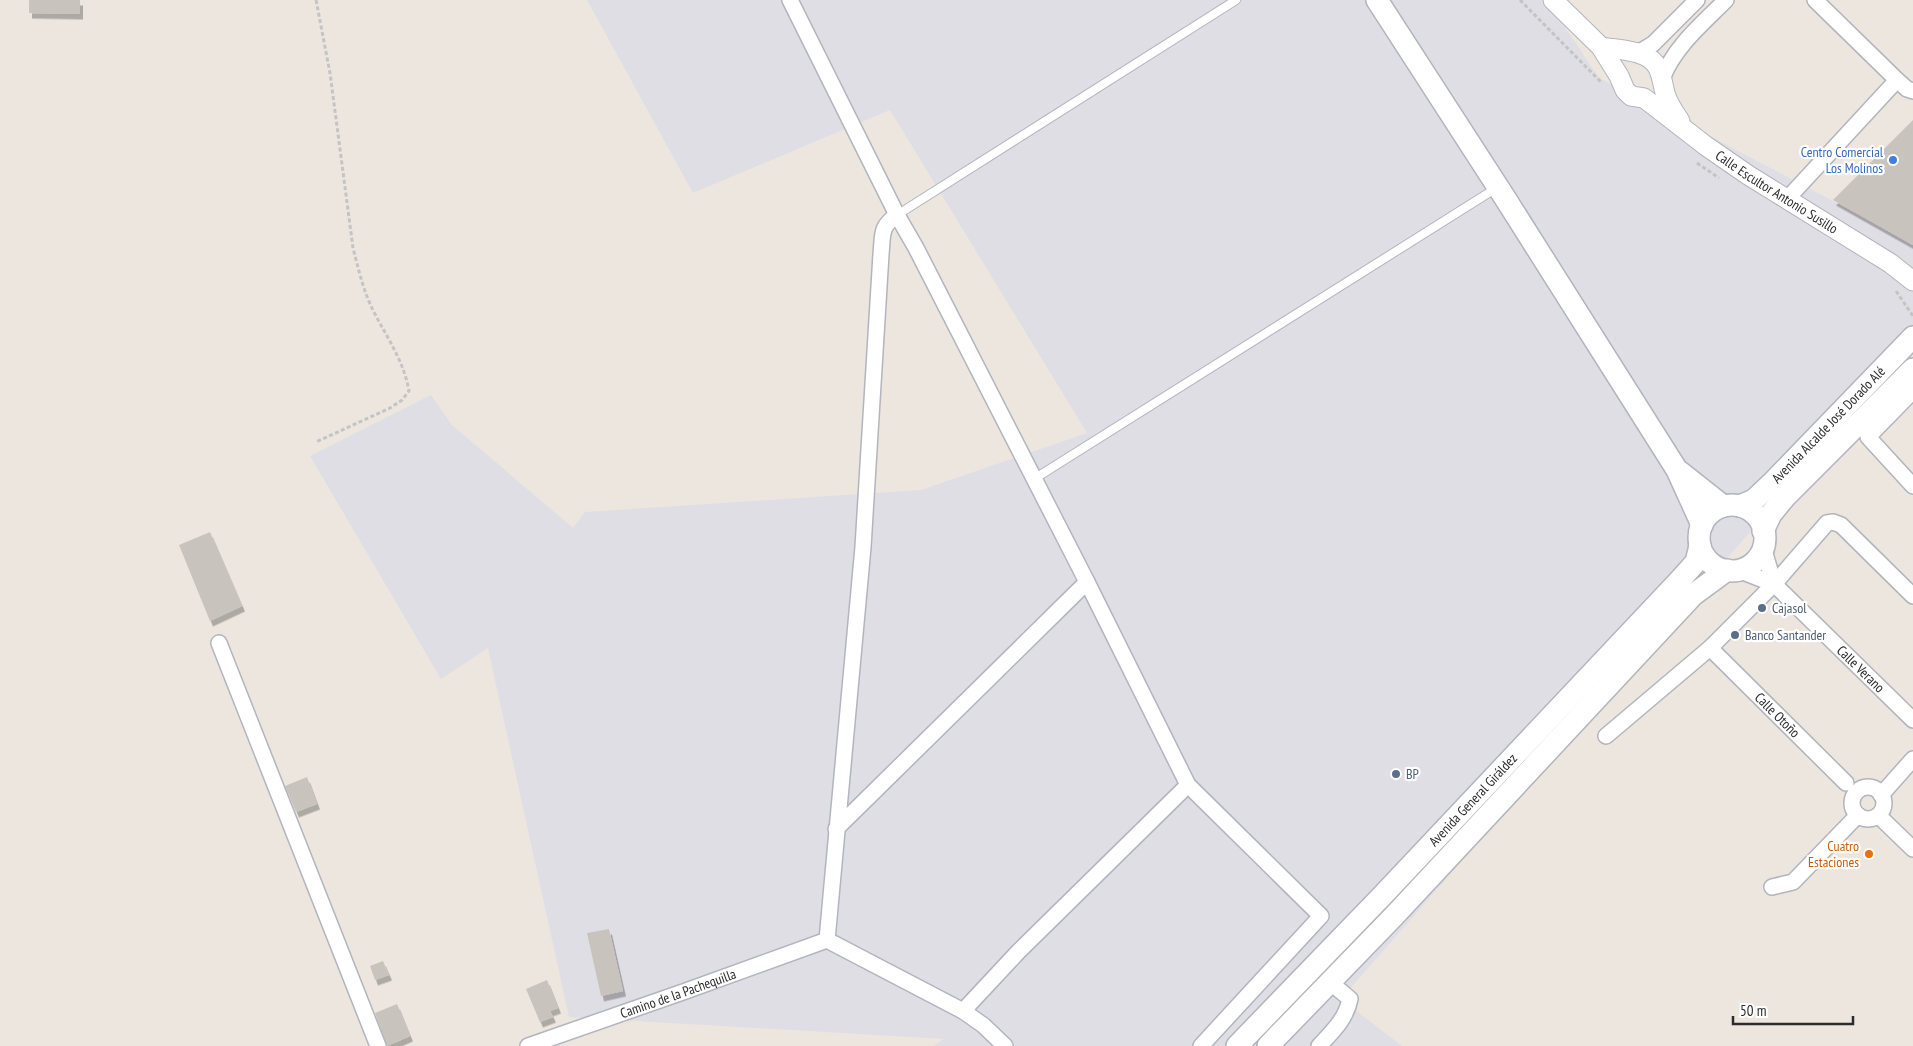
<svg xmlns="http://www.w3.org/2000/svg" width="1913" height="1046" font-family="'PT Sans Narrow',sans-serif">
	<defs>
		<filter id="shadow"><feDropShadow dx="3" dy="5.5" stdDeviation="0" flood-color="#0004"/></filter>
	</defs>
	<rect width="100%" height="100%" fill="#ece6de"/>
	<!-- industrial -->
	<path fill="#e0dee5" d="M587,0H1547L1599,78L1913,243V346L1341,999L1402,1046H933L944,1039L569,1017L488,648L441,679L310,456L431,395L452,425L573,528L585,512L921,490L1087,433L890,110L693,193Z"/>
	<!-- building -->
	<path fill="#c8c4bd" filter="url(#shadow)" d="M29,0H80V14L29,13Z
		M1913,120V245L1833,200Z
		M210,532L242,606L210,621L179,545Z
		M307,777L317,804L296,812L285,786Z
		M609,929L623,991L601,996L587,933Z
		M383,961L389,975L375,980L370,966Z
		M547,980L558,1008L550,1011L553,1017L540,1022L526,989Z
		M397,1004L410,1036L387,1046L375,1013Z"/>
	<g fill="none" stroke-linecap="round" stroke-linejoin="round">
		<!-- service casing -->
		<g stroke="#b2b5be" stroke-width="10">
			<path id="service" d="M897,215L1236,0
				M1034,479L1498,187"/>
		</g>
		<!-- minor casing -->
		<g stroke="#b2b5be" stroke-width="18">
			<g id="minor">
				<path d="M790,0L897,215L916,248L1087,582"/>
				<path d="M1815,0L1897,80L1907,89L1913,91"/>
				<path d="M1638,53L1653,44L1697,0"/>
				<path d="M1662,79C1674,47 1702,24 1726,0"/>
				<path d="M1788,198L1897,80"/>
				<path d="M1913,391L1868,437L1913,486"/>
				<path d="M1763,547L1774,584"/>
				<path id="s1" d="M1738,570L1774,584L1913,720"/>
				<path d="M219,643L378,1046"/>
				<path id="s2" d="M1710,648L1846,783"/>
				<path d="M1606,736L1710,648L1774,584L1827,523L1833,522L1841,525L1913,596"/>
				<path d="M1188,785L1321,916L1201,1046"/>
				<circle cx="1868" cy="803" r="16"/>
				<path d="M1881,795L1913,759"/>
				<path d="M1883,820L1913,849"/>
				<path d="M836,829L1087,582L1188,785L1018,952L963,1011"/>
				<path d="M1772,887L1793,882L1858,815"/>
				<path d="M827,940L863,547L881,254C883,234 880,227 897,215"/>
				<path d="M827,940L963,1011L983,1025L1005,1046"/>
				<path id="s3" d="M528,1046L683,992L827,940"/>
				<path d="M1319,1046C1333,1031 1346,1019 1350,999L1330,982"/>
			</g>
		</g>
		<!-- tertiary casing -->
		<g stroke="#b2b5be" stroke-width="21">
			<g id="tertiary">
				<path id="s4" d="M1553,0L1601,47L1619,76L1625,90L1631,96L1644,98L1706,146L1748,175L1890,263L1913,281"/>
				<path d="M1601,47C1613,49 1633,50 1643,55C1661,62 1661,77 1665,93C1668,104 1674,112 1680,121"/>
			</g>
		</g>
		<!-- secondary casing -->
		<g stroke="#b2b5be" stroke-width="24">
			<g id="secondary">
				<path d="M1377,0L1505,198L1677,470L1702,525"/>
				<path d="M1680,472L1723,506"/>
				<circle cx="1732" cy="538" r="33"/>
				<path id="s5" d="M1740,506L1754,500L1772,483L1913,337"/>
				<path d="M1763,531L1771,514L1785,497L1913,369"/>
				<path id="s6" d="M1237,1046L1382,896L1679,581L1696,562L1700,546"/>
				<path d="M1268,1046L1394,916L1693,595L1727,570"/>
			</g>
		</g>
		<!-- path -->
		<path stroke="#c4c4c4" stroke-width="3" stroke-dasharray="4 2.5" stroke-linecap="butt" d="M316,0L330,73L353,248C359,271 364,294 375,314C388,339 404,362 409,391L402,400L390,408L316,442
			M1520,0L1602,83
			M1697,163L1719,178
			M1896,291L1913,316"/>
		<!-- service -->
		<use href="#service" stroke="#fff" stroke-width="8"/>
		<!-- minor -->
		<use href="#minor" stroke="#fff" stroke-width="15"/>
		<!-- tertiary -->
		<use href="#tertiary" stroke="#fff" stroke-width="19"/>
		<!-- secondary -->
		<use href="#secondary" stroke="#fff" stroke-width="21"/>
	</g>
	<!-- markers -->
	<circle fill="#3f7fe0" stroke="#fff" stroke-width="2" cx="1893" cy="160" r="5"/>
	<g fill="#5c6f8a" stroke="#fff" stroke-width="2">
		<circle cx="1762" cy="608" r="5"/>
		<circle cx="1735" cy="635" r="5"/>
		<circle cx="1396" cy="774" r="5"/>
	</g>
	<circle fill="#e8710a" stroke="#fff" stroke-width="2" cx="1869" cy="854" r="5"/>
	<g text-anchor="middle" stroke-width="4.5" stroke-linejoin="round" paint-order="stroke">
		<!-- shop labels -->
		<g font-size="14" fill="#366cbe" stroke="#fff" text-anchor="end">
			<text x="1883" y="157">Centro Comercial<tspan x="1883" dy="16">Los Molinos</tspan></text>
		</g>
		<!-- street labels -->
		<g font-size="14" fill="#2b2b2b" stroke="#fff">
			<text dy="5" stroke="none"><textPath href="#s4" startOffset="301">Calle Escultor Antonio Susillo</textPath></text>
			<text dy="5" stroke="none"><textPath href="#s5" startOffset="121">Avenida Alcalde José Dorado Alé</textPath></text>
			<text dy="5" stroke="none"><textPath href="#s1" startOffset="160">Calle Verano</textPath></text>
			<text dy="5" stroke="none"><textPath href="#s2" startOffset="95">Calle Otoño</textPath></text>
			<text dy="5" stroke="none"><textPath href="#s6" startOffset="341">Avenida General Giráldez</textPath></text>
			<text dy="5" stroke="none"><textPath href="#s3" startOffset="159">Camino de la Pachequilla</textPath></text>
		</g>
		<!-- service labels -->
		<g font-size="14" fill="#4e5e75" stroke="#fff" text-anchor="start">
			<text x="1772" y="613">Cajasol</text>
			<text x="1745" y="640">Banco Santander</text>
			<text x="1406" y="779">BP</text>
		</g>
		<!-- food labels -->
		<g font-size="14" fill="#c56008" stroke="#fff" text-anchor="end">
			<text x="1859" y="851">Cuatro<tspan x="1859" dy="16">Estaciones</tspan></text>
		</g>
	</g>
	<!-- scale -->
	<path d="M1733 1016v8h120v-8" fill="none" stroke="#2b2b2b" stroke-width="2.5"/>
	<text x="1740" y="1016" font-size="15" fill="#2b2b2b" stroke="#ffffff" stroke-width="4" paint-order="stroke">50 m</text>
</svg>
